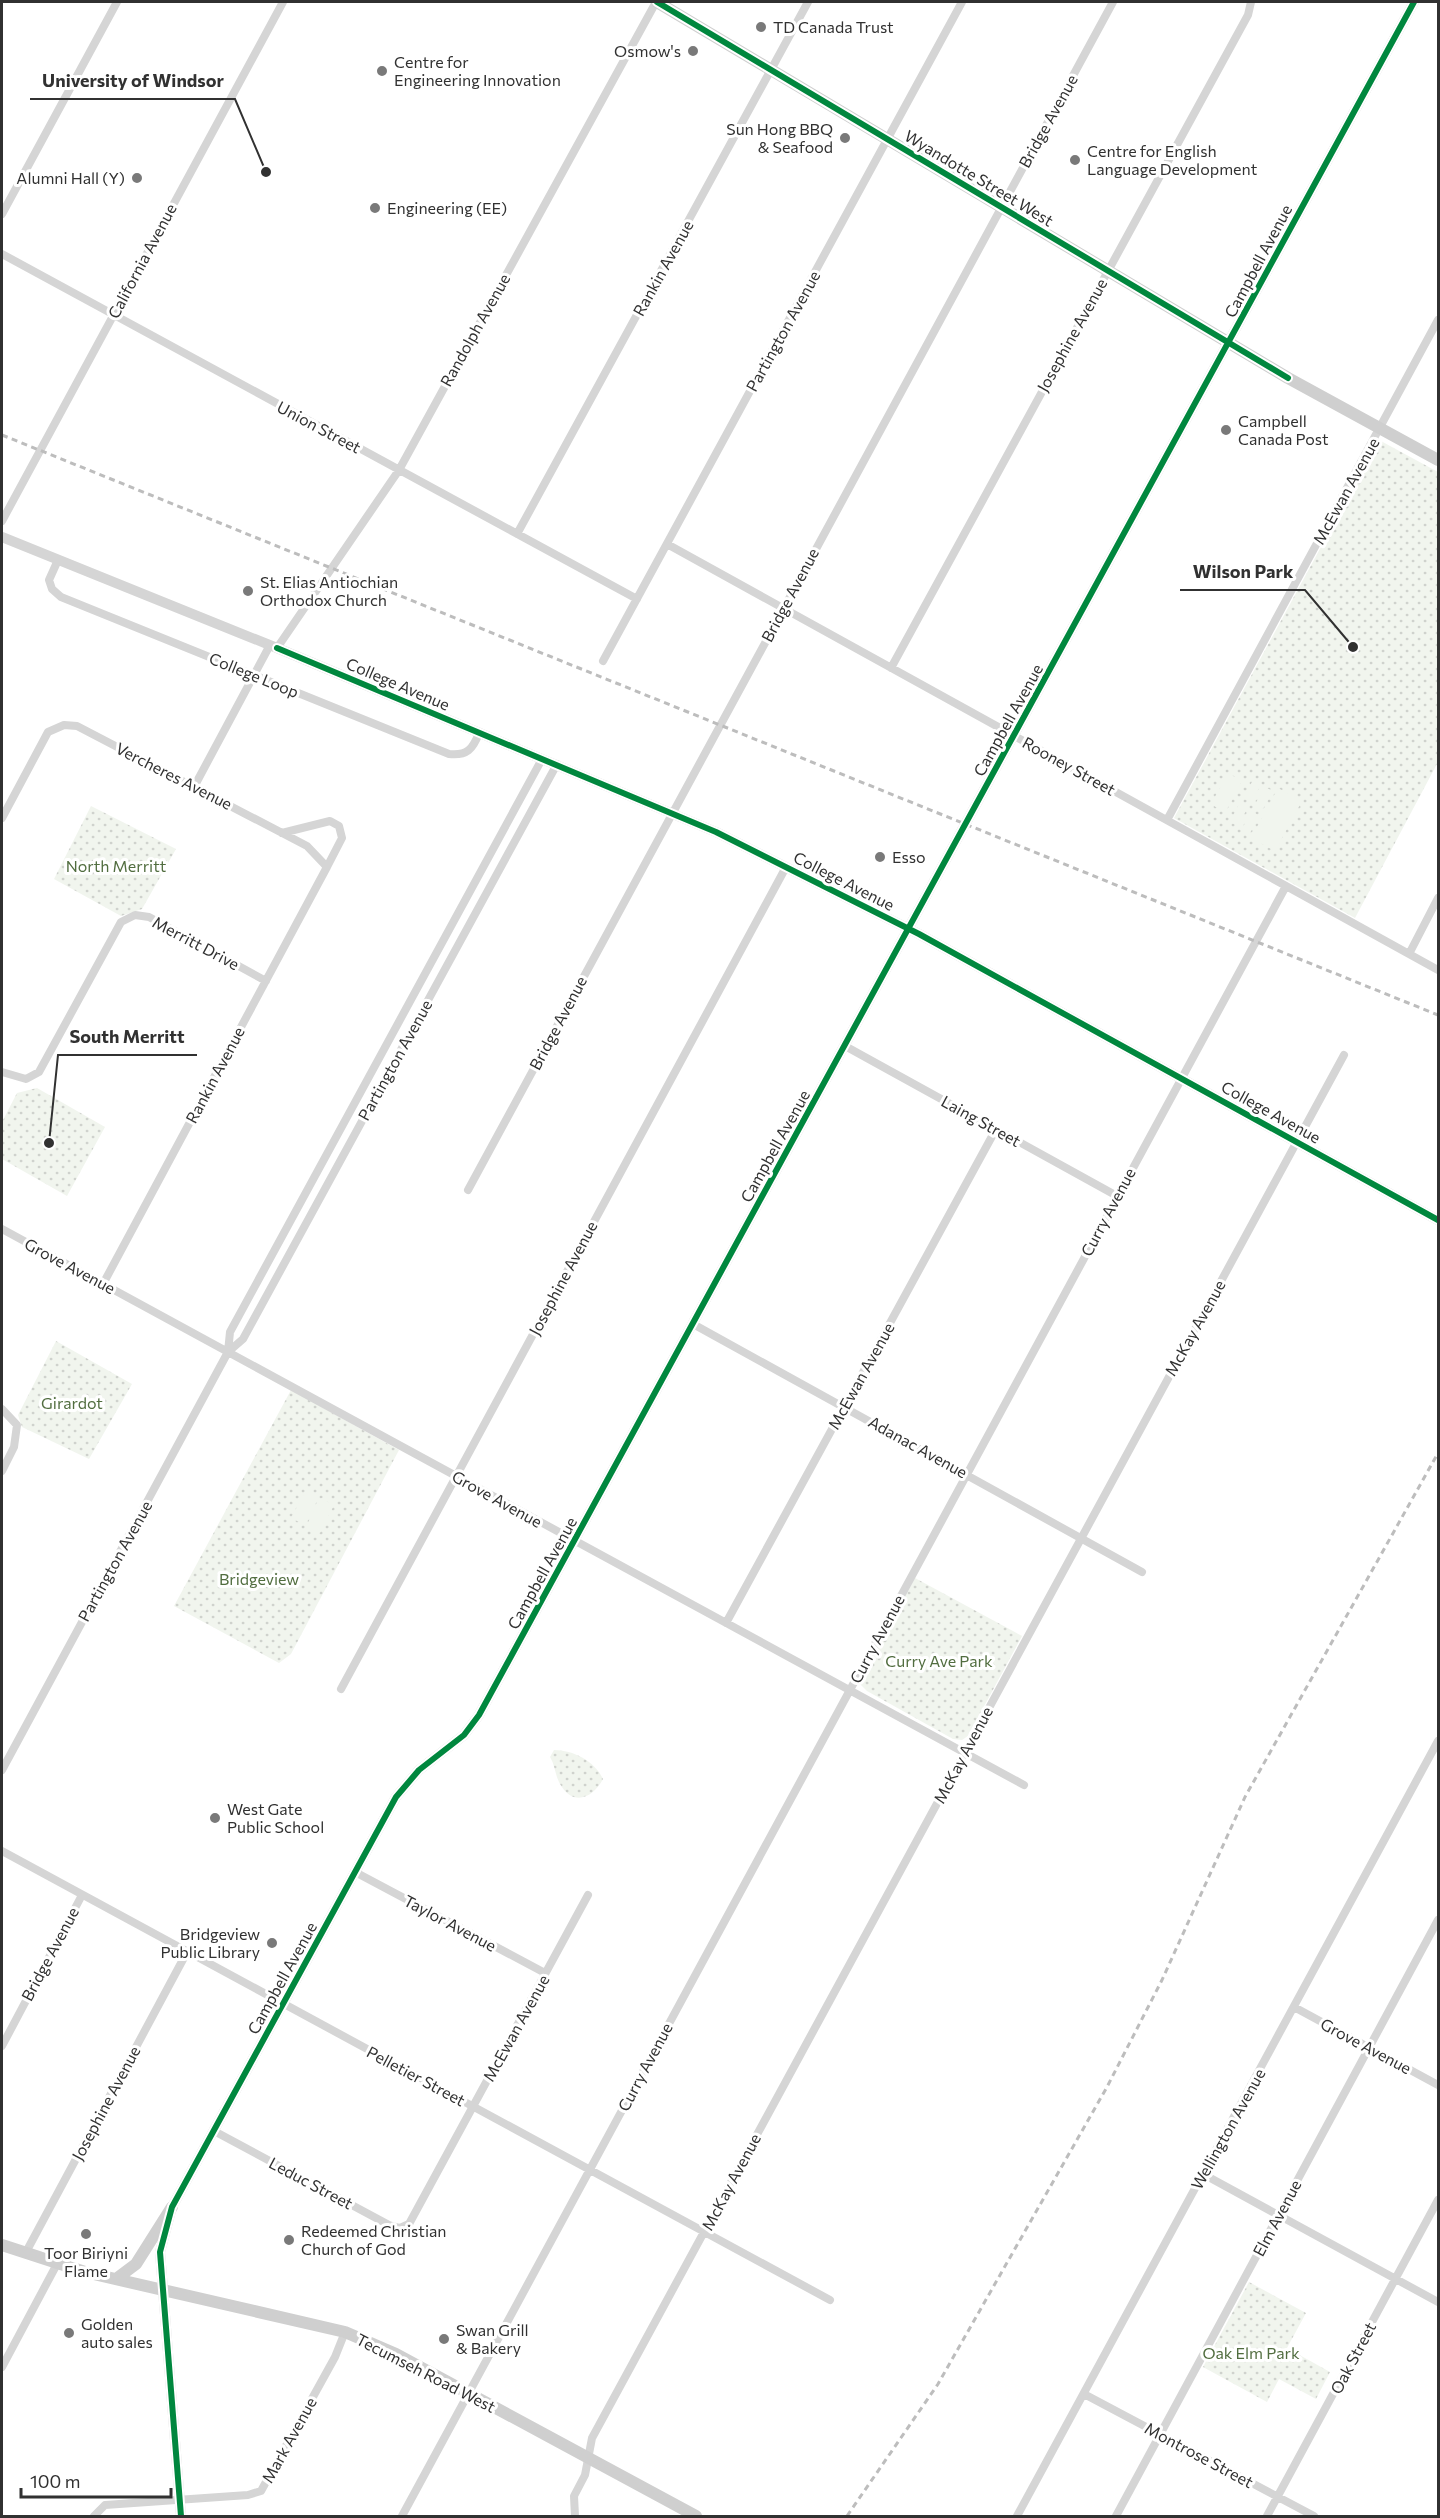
<svg xmlns="http://www.w3.org/2000/svg" width="1440" height="2518" font-family="Commissioner,sans-serif">
	<defs>
		<pattern id="grass-dots" width="8" height="8" patternUnits="userSpaceOnUse" patternTransform="scale(1.5)"><rect width="8" height="8" fill="#f1f5ee"/><path d="M2 2h.1M6 6h.1" fill="none" stroke="#cfd2cd" stroke-width="1.8" stroke-linecap="round"/></pattern>
	</defs>
	<rect width="100%" height="100%" fill="#fff"/>
	<!-- grass -->
	<path fill="url(#grass-dots)" d="M1379,440L1438,472V762L1355,918L1174,818Z
		M91,806L176,849L142,909L121,916L54,879Z
		M37,1088L105,1127L67,1196L2,1159V1122L17,1093Z
		M56,1341L132,1384L89,1459L22,1427L18,1415Z
		M291,1390L399,1450L291,1654L279,1663L174,1606Z
		M915,1578L1022,1636L968,1736L962,1740L953,1739L867,1691L860,1684L862,1675Z
		M554,1750C573,1750 595,1761 603,1779C593,1798 573,1807 560,1784C555,1775 555,1765 550,1757Z
		M1249,2282L1306,2313L1287,2348L1330,2372L1316,2399L1279,2379L1267,2402L1203,2367Z"/>
	<!-- garden -->
	<path fill="#f1f5ee" d="M1228,773L1242,781L1225,813L1211,804Z
		M1253,780L1261,785L1251,802L1243,798Z
		M1265,787L1273,791L1263,809L1255,804Z
		M1278,788L1302,801L1275,851L1251,838Z
		M1239,804L1247,809L1238,826L1230,822Z
		M1251,811L1260,816L1250,833L1242,829Z
		M306,1490L319,1497L305,1525L291,1518Z
		M321,1498L334,1505L320,1533L306,1526Z"/>
	<g fill="none" stroke-linecap="round" stroke-linejoin="round">
		<!-- minor -->
		<path stroke="#d5d5d5" stroke-width="8" d="M2,214L117,2
			M2,254L637,599
			M2,521L283,2
			M517,534L808,2
			M667,544L1438,970
			M58,560L49,580L52,589L61,597L449,754C467,756 473,749 479,733
			M277,648L399,470L656,2
			M603,661L962,2
			M891,668L1248,15L1251,2
			M194,787L270,645
			M2,818L48,732L64,725L77,726L307,846L327,867L342,838L339,826L330,821L282,833
			M1167,820L1438,320
			M1409,954L1438,898
			M845,1046L1117,1196
			M2,1072L26,1079L39,1072L121,922L135,915L149,917L266,981
			M468,1190L1113,2
			M2,1229L1024,1785
			M103,1284L327,867
			M693,1324L1142,1572
			M228,1352L230,1332L542,759
			M2,1409L17,1425L14,1447L2,1471
			M726,1623L996,1129
			M341,1689L786,867
			M2,1770L228,1352L243,1339L557,764
			M2,1851L830,2300
			M355,1872L545,1973
			M1294,2007L1438,2085
			M2,2046L82,1895
			M214,2131L389,2225L400,2228L409,2224L588,1895
			M1203,2174L1438,2302
			M25,2254L187,1952
			M2,2367L57,2264
			M1084,2394L1314,2516
			M94,2516L105,2505L248,2495L261,2491L335,2357L345,2332
			M402,2516L1286,886
			M575,2516L574,2496L585,2475L592,2438L1344,1055
			M1017,2516L1438,1741
			M1116,2516L1438,1920
			M1267,2516L1438,2200"/>
		<!-- tertiary -->
		<path stroke="#d5d5d5" stroke-width="10" d="M2,537L277,648L716,832L919,934L1438,1220
			M181,2516L160,2252L172,2207L396,1797L419,1770L464,1735L479,1715L1414,2"/>
		<!-- secondary -->
		<path stroke="#cfcfcf" stroke-width="12" d="M657,2L1288,378L1438,460
			M2,2245L85,2272L345,2332L396,2354L696,2516
			M116,2279L136,2264L172,2207"/>
		<!-- rail -->
		<path stroke="#bdbdbd" stroke-width="3" stroke-dasharray="6 4.5" stroke-linecap="butt" d="M2,435L1438,1015
			M847,2516L938,2384L1107,2087L1162,1980L1245,1797L1438,1453"/>
		<!-- cycleway casing -->
		<g stroke="#fff" stroke-width="10">
			<path id="cycleway" d="M657,2L1288,378
				M277,648L716,832L919,934L1438,1220
				M181,2516L160,2252L172,2207L396,1797L419,1770L464,1735L479,1715L1414,2"/>
		</g>
		<!-- cycleway -->
		<use href="#cycleway" stroke="#00873e" stroke-width="6"/>
	</g>
	<!-- markers -->
	<g fill="#797979" stroke="#fff" stroke-width="2">
		<circle cx="761" cy="27" r="6"/>
		<circle cx="693" cy="51" r="6"/>
		<circle cx="382" cy="71" r="6"/>
		<circle cx="845" cy="138" r="6"/>
		<circle cx="1075" cy="160" r="6"/>
		<circle cx="137" cy="178" r="6"/>
		<circle cx="375" cy="208" r="6"/>
		<circle cx="1226" cy="430" r="6"/>
		<circle cx="248" cy="591" r="6"/>
		<circle cx="880" cy="857" r="6"/>
		<circle cx="215" cy="1818" r="6"/>
		<circle cx="272" cy="1943" r="6"/>
		<circle cx="86" cy="2234" r="6"/>
		<circle cx="289" cy="2240" r="6"/>
		<circle cx="69" cy="2333" r="6"/>
		<circle cx="444" cy="2339" r="6"/>
	</g>
	<g text-anchor="middle" stroke-width="6" stroke-linejoin="round" paint-order="stroke">
		<!-- poi labels -->
		<g font-size="16" fill="#313131" stroke="#fff" text-anchor="start">
			<text x="773" y="33">TD Canada Trust</text>
			<text x="681" y="57" text-anchor="end">Osmow's</text>
			<text x="394" y="68">Centre for<tspan x="394" dy="18">Engineering Innovation</tspan></text>
			<text x="833" y="135" text-anchor="end">Sun Hong BBQ<tspan x="833" dy="18">&amp; Seafood</tspan></text>
			<text x="1087" y="157">Centre for English<tspan x="1087" dy="18">Language Development</tspan></text>
			<text x="125" y="184" text-anchor="end">Alumni Hall (Y)</text>
			<text x="387" y="214">Engineering (EE)</text>
			<text x="1238" y="427">Campbell<tspan x="1238" dy="18">Canada Post</tspan></text>
			<text x="260" y="588">St. Elias Antiochian<tspan x="260" dy="18">Orthodox Church</tspan></text>
			<text x="892" y="863">Esso</text>
			<text x="227" y="1815">West Gate<tspan x="227" dy="18">Public School</tspan></text>
			<text x="260" y="1940" text-anchor="end">Bridgeview<tspan x="260" dy="18">Public Library</tspan></text>
			<text x="301" y="2237">Redeemed Christian<tspan x="301" dy="18">Church of God</tspan></text>
			<text x="86" y="2259" text-anchor="middle">Toor Biriyni<tspan x="86" dy="18">Flame</tspan></text>
			<text x="81" y="2330">Golden<tspan x="81" dy="18">auto sales</tspan></text>
			<text x="456" y="2336">Swan Grill<tspan x="456" dy="18">&amp; Bakery</tspan></text>
		</g>
		<!-- street labels -->
		<g font-size="16" fill="#313131" stroke="#fff">
			<text transform="translate(1048 121) rotate(-61)" y="6">Bridge Avenue</text>
			<text transform="translate(979 178) rotate(31)" y="6">Wyandotte Street West</text>
			<text transform="translate(142 261) rotate(-62)" y="6">California Avenue</text>
			<text transform="translate(1258 261) rotate(-62)" y="6">Campbell Avenue</text>
			<text transform="translate(663 268) rotate(-61)" y="6">Rankin Avenue</text>
			<text transform="translate(475 330) rotate(-61)" y="6">Randolph Avenue</text>
			<text transform="translate(783 331) rotate(-61)" y="6">Partington Avenue</text>
			<text transform="translate(1072 335) rotate(-61)" y="6">Josephine Avenue</text>
			<text transform="translate(319 427) rotate(28)" y="6">Union Street</text>
			<text transform="translate(1346 491) rotate(-61)" y="6">McEwan Avenue</text>
			<text transform="translate(790 595) rotate(-62)" y="6">Bridge Avenue</text>
			<text transform="translate(254 675) rotate(22)" y="6">College Loop</text>
			<text transform="translate(398 684) rotate(23)" y="6">College Avenue</text>
			<text transform="translate(1008 720) rotate(-61)" y="6">Campbell Avenue</text>
			<text transform="translate(1069 766) rotate(29)" y="6">Rooney Street</text>
			<text transform="translate(174 776) rotate(27)" y="6">Vercheres Avenue</text>
			<text transform="translate(844 881) rotate(27)" y="6">College Avenue</text>
			<text transform="translate(196 943) rotate(28)" y="6">Merritt Drive</text>
			<text transform="translate(558 1023) rotate(-62)" y="6">Bridge Avenue</text>
			<text transform="translate(395 1060) rotate(-61)" y="6">Partington Avenue</text>
			<text transform="translate(215 1075) rotate(-62)" y="6">Rankin Avenue</text>
			<text transform="translate(1271 1112) rotate(29)" y="6">College Avenue</text>
			<text transform="translate(981 1121) rotate(29)" y="6">Laing Street</text>
			<text transform="translate(775 1146) rotate(-61)" y="6">Campbell Avenue</text>
			<text transform="translate(1108 1212) rotate(-62)" y="6">Curry Avenue</text>
			<text transform="translate(70 1266) rotate(28)" y="6">Grove Avenue</text>
			<text transform="translate(563 1278) rotate(-62)" y="6">Josephine Avenue</text>
			<text transform="translate(1195 1328) rotate(-61)" y="6">McKay Avenue</text>
			<text transform="translate(861 1376) rotate(-61)" y="6">McEwan Avenue</text>
			<text transform="translate(918 1447) rotate(29)" y="6">Adanac Avenue</text>
			<text transform="translate(497 1499) rotate(29)" y="6">Grove Avenue</text>
			<text transform="translate(115 1561) rotate(-61)" y="6">Partington Avenue</text>
			<text transform="translate(542 1573) rotate(-61)" y="6">Campbell Avenue</text>
			<text transform="translate(877 1639) rotate(-62)" y="6">Curry Avenue</text>
			<text transform="translate(963 1755) rotate(-62)" y="6">McKay Avenue</text>
			<text transform="translate(450 1923) rotate(28)" y="6">Taylor Avenue</text>
			<text transform="translate(50 1954) rotate(-62)" y="6">Bridge Avenue</text>
			<text transform="translate(282 1978) rotate(-61)" y="6">Campbell Avenue</text>
			<text transform="translate(516 2028) rotate(-61)" y="6">McEwan Avenue</text>
			<text transform="translate(1366 2046) rotate(28)" y="6">Grove Avenue</text>
			<text transform="translate(645 2067) rotate(-62)" y="6">Curry Avenue</text>
			<text transform="translate(416 2076) rotate(28)" y="6">Pelletier Street</text>
			<text transform="translate(106 2103) rotate(-62)" y="6">Josephine Avenue</text>
			<text transform="translate(1228 2129) rotate(-61)" y="6">Wellington Avenue</text>
			<text transform="translate(731 2182) rotate(-62)" y="6">McKay Avenue</text>
			<text transform="translate(311 2183) rotate(28)" y="6">Leduc Street</text>
			<text transform="translate(1277 2218) rotate(-62)" y="6">Elm Avenue</text>
			<text transform="translate(1353 2358) rotate(-62)" y="6">Oak Street</text>
			<text transform="translate(426 2373) rotate(27)" y="6">Tecumseh Road West</text>
			<text transform="translate(289 2440) rotate(-61)" y="6">Mark Avenue</text>
			<text transform="translate(1199 2455) rotate(28)" y="6">Montrose Street</text>
		</g>
		<!-- park labels -->
		<g font-size="16" fill="#516d3f" stroke="#fff">
			<text x="116" y="872">North Merritt</text>
			<text x="72" y="1409">Girardot</text>
			<text x="259" y="1585">Bridgeview</text>
			<text x="939" y="1667">Curry Ave Park</text>
			<text x="1251" y="2359">Oak Elm Park</text>
		</g>
	</g>
	<!-- callouts -->
	<path fill="none" stroke="#313131" stroke-width="2" d="M266 172L235 99H30M1353 647L1305 590H1180M49 1143L58 1055H197"/>
	<g fill="#313131" stroke="#fff" stroke-width="2">
		<circle cx="266" cy="172" r="6"/>
		<circle cx="1353" cy="647" r="6"/>
		<circle cx="49" cy="1143" r="6"/>
	</g>
	<g font-size="18" text-anchor="middle" font-weight="bold" fill="#313131" stroke="#fff" stroke-width="6" stroke-linejoin="round" paint-order="stroke">
		<text x="133" y="87">University of Windsor</text>
		<text x="1243" y="578">Wilson Park</text>
		<text x="127" y="1043">South Merritt</text>
	</g>
	<!-- border -->
	<rect width="1440" height="2518" fill="none" stroke="#313131" stroke-width="6"/>
	<!-- scale -->
	<path d="M21 2488v9h150v-9" fill="none" stroke="#313131" stroke-width="3"/>
	<text x="30" y="2488" font-size="18" fill="#313131" stroke="#ffffff" stroke-width="4.5" paint-order="stroke">100 m</text>
</svg>
